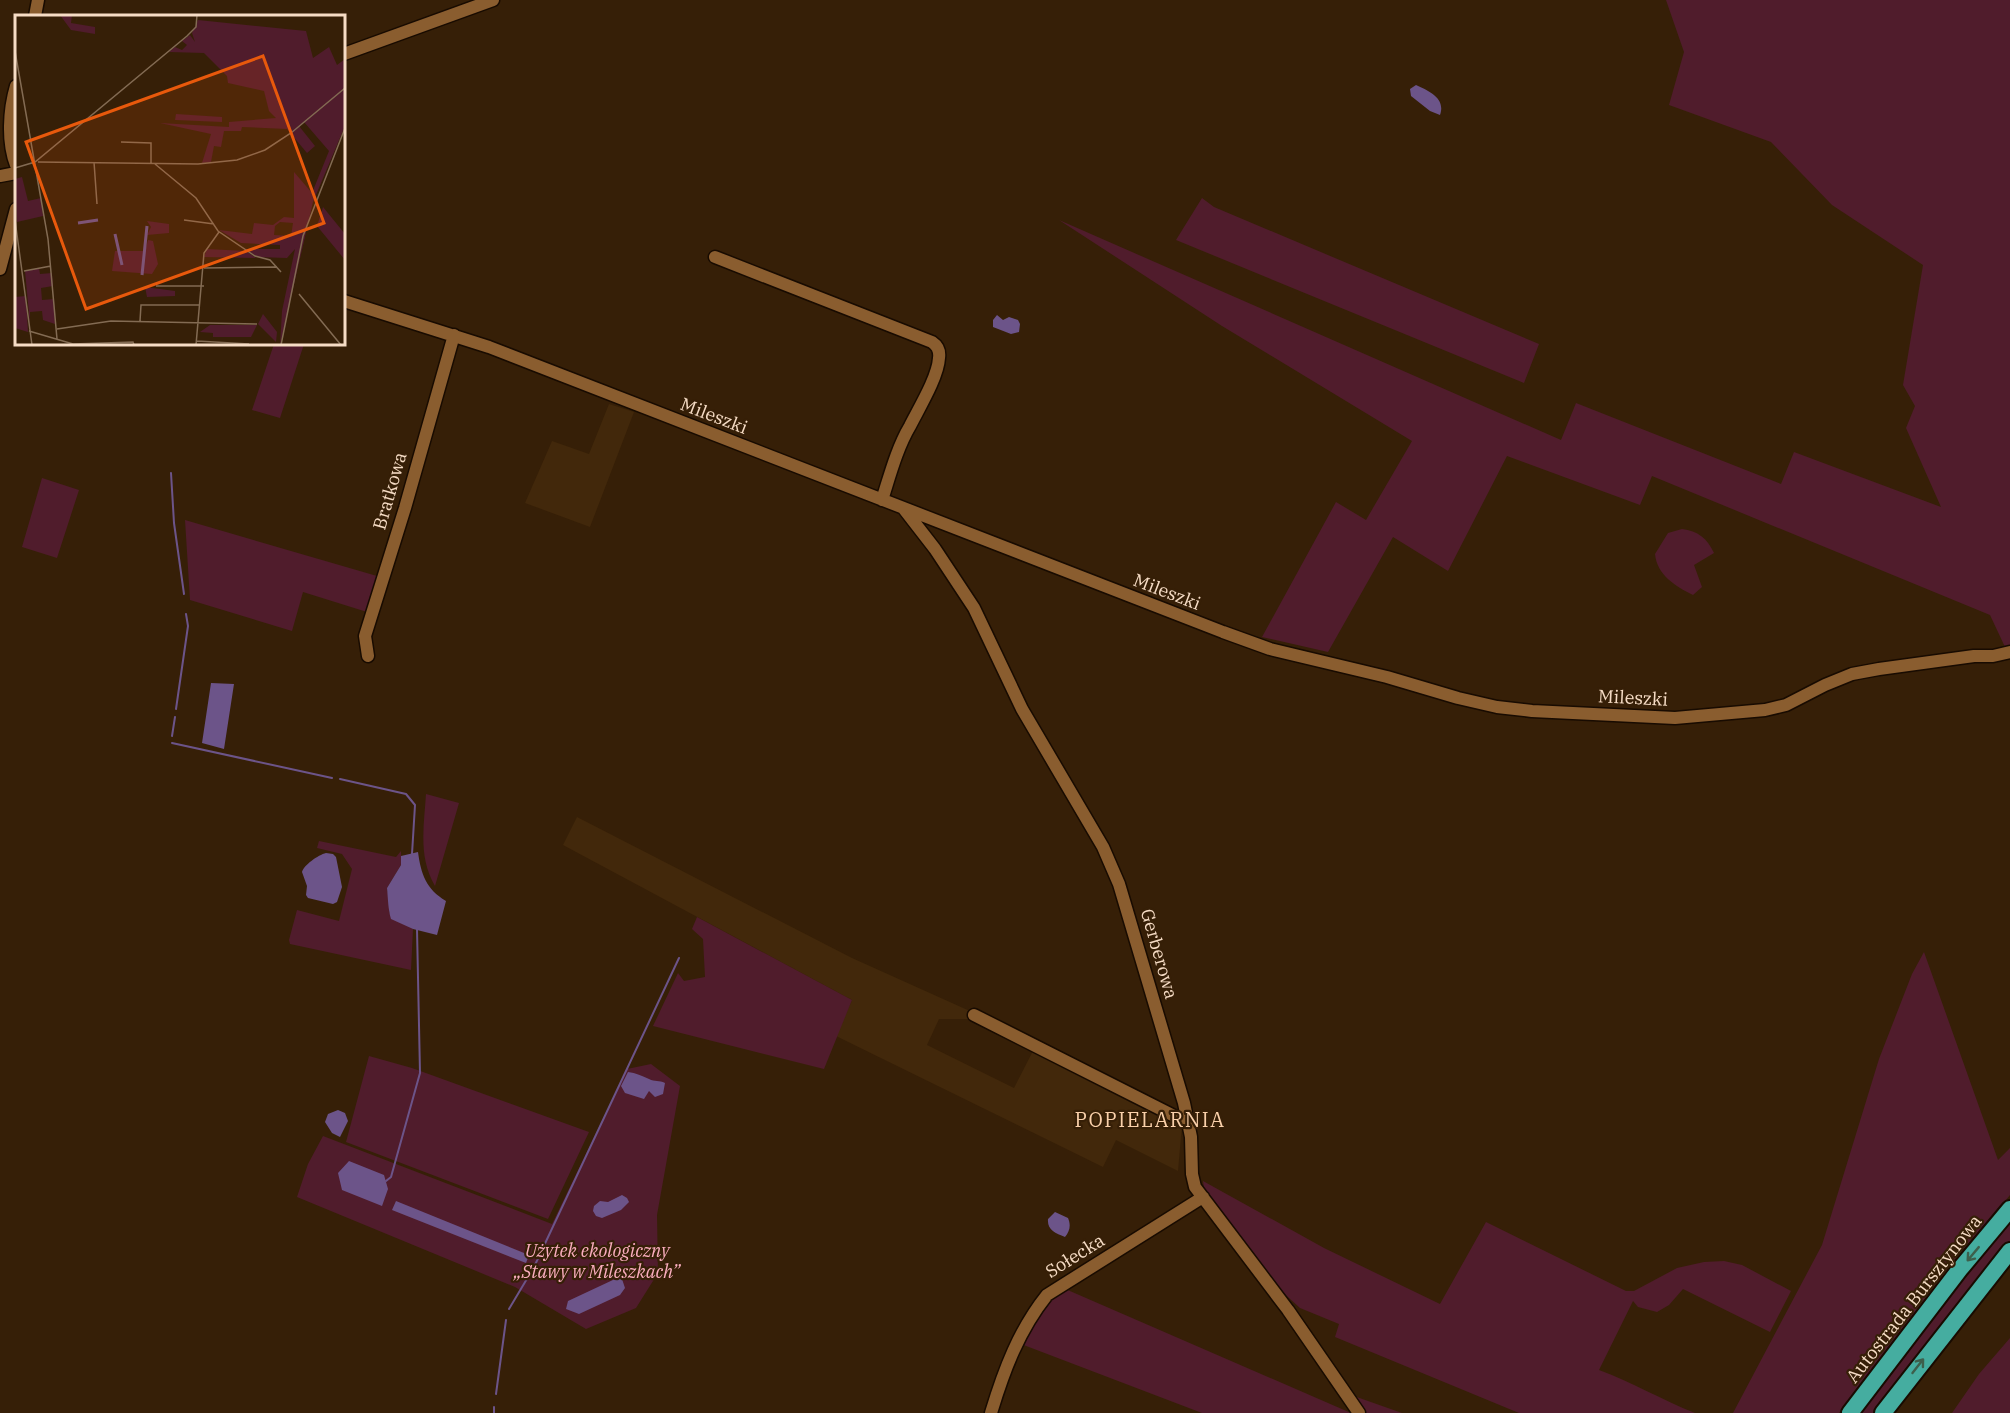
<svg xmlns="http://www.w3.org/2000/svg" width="2010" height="1413" font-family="'IBM Plex Serif',serif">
	<rect width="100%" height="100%" fill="#361f07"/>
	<!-- built -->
	<path fill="#42280b" d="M609,404L634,412L590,527L525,503L552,441L589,454Z
		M577,817L852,958L972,1012L969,1019H939L927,1045L1014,1088L1034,1049L1182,1125L1178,1171L1116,1140L1103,1167L836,1036L852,1000L563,845Z"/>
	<!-- green -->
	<path fill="#501c2c" d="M1666,0H2010V646L2005,647L1990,615L1652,476L1640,505L1507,456L1448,571L1393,537L1328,652L1262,637L1336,502L1366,520L1412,441L1222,326L1059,220L1561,440L1576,403L1781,484L1794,452L1941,507L1906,428L1915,406L1903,385L1923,265L1832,205L1771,142L1669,105L1684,52Z
		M1202,198L1214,207L1539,344L1524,383L1176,240Z
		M274,344H304L280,418L252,410Z
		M42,478L79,490L57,558L22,547Z
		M185,520L377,576L367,612L303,592L292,631L190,600Z
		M1682,529C1698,531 1707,538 1714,553L1694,565L1702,587L1693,595C1675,586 1657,575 1655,554L1668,533Z
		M426,794L459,803L435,886C418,857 424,826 426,794Z
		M319,841L396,857L401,851V865L387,888L390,904L389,912L396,920L413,929L411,970L290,944L289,940L297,910L339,921L352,869L342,854L317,848Z
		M697,917L852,1000L824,1069L653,1026L678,973L684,981L705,977L703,939L692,929Z
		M1924,952L1998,1160L2010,1148V1195L1921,1305L1839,1413H1733L1822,1245L1879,1059L1912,974Z
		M369,1056L412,1068L589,1132L548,1219L346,1142Z
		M651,1064L680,1086L657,1215L658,1273L636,1308L586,1329L515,1287L297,1197L308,1164L323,1136L552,1224L627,1069Z
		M1203,1181L1324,1248L1440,1304L1486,1222L1626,1291H1634L1677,1268L1704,1262L1724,1261L1742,1265L1791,1291L1770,1332L1683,1289L1669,1305L1657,1312L1638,1307L1633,1301L1599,1370C1632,1382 1662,1400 1695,1413H1519L1335,1337L1339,1324L1300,1308L1277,1287L1204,1188Z
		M2010,1218V1242L1876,1413H1857Z
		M1063,1288L1351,1413H1202L1021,1344L1045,1306Z
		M2010,1338V1413H1952L1979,1374Z
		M1351,1395L1402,1413H1364Z"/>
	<!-- water -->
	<path fill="#6c5489" d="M1416,85C1429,91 1446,98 1440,115L1430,111L1411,96L1410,89Z
		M997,315L1003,320L1009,317L1018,320L1020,324L1019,332L1011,334L993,327V320Z
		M211,683L234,684L224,749L202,743Z
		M418,852C421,874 426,889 446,901L437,935L413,929L391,919C388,909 388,898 387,888L401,865V856Z
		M326,853L333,854L336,857L342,887L337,902L333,904L308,898L306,895L307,886L302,872C304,865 318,855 326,853Z
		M628,1072C636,1073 642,1076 649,1079C655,1082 659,1080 665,1083L663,1094L655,1097L649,1091L644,1099L625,1093L621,1086Z
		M338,1110L345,1113L348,1121L340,1137L332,1133L325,1122L328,1114Z
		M349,1161L384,1175L388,1189L382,1206L342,1190L338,1173Z
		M622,1195L627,1198L629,1202L621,1210L602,1218L596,1216L593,1211L594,1206L600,1201L608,1202Z
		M396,1201L529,1255L526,1263L392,1210Z
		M1055,1212L1068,1218C1071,1225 1070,1231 1065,1237C1055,1233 1047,1230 1048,1219Z
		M615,1279H622L625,1288L620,1295L579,1314L566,1309L568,1301Z"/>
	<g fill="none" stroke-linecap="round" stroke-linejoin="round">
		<!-- stream -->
		<path stroke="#6c5489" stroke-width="2" d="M171,473L174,523L184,594
			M176,709L188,626L186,614
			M172,736L175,717
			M172,743L332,778
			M340,779L406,794L415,805L412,854
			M386,1181L391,1177L420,1073L417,929
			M509,1309L534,1267L679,958
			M496,1394L506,1320
			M494,1413V1407"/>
		<!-- minor casing -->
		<g stroke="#180b01" stroke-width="15">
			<path id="minor" d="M35,16L38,0
				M344,54L493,0
				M16,86C9,110 7,142 16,165
				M0,176L16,173
				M715,257L932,342C938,346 940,351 939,358C938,377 919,408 910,426C897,448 890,475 882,500
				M0,269L16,209
				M344,301L489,347L1223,632L1270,649L1387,677L1458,698L1497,707L1532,711L1675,718L1765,710L1786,705L1825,685L1852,674L1879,669L1974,656H1993L2010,652
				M904,509L935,549L974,608L1022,709L1103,847L1119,884L1184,1103L1191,1137L1192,1174L1195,1187L1288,1310L1359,1413
				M368,656L365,636L405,508L454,335
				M974,1015L1188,1123
				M991,1413C1004,1370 1019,1330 1047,1295L1203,1197"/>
		</g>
		<!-- highway casing -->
		<g stroke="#180b01" stroke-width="20">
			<path id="highway" d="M1850,1413L1960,1269L2010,1209
				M1883,1413L2010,1251"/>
		</g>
		<!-- minor -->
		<use href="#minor" stroke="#8a5d2f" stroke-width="12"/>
		<!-- highway -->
		<use href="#highway" stroke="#45ada0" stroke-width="16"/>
	</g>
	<!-- one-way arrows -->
	<defs><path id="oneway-shaft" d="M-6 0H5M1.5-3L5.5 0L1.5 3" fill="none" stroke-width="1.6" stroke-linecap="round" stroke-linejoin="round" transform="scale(1.5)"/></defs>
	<g stroke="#3d5f4c">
		<use href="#oneway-shaft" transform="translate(1973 1254) rotate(130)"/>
		<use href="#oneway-shaft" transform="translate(1918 1366) rotate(-52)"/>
	</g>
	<g text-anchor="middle" stroke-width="4.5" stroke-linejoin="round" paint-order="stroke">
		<!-- street labels -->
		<g font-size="18" fill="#f6dcc5" stroke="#361f07">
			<text transform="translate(714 416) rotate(21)" y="6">Mileszki</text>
			<text transform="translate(390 491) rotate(-74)" y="6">Bratkowa</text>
			<text transform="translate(1167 592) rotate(21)" y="6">Mileszki</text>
			<text transform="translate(1633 698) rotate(3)" y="6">Mileszki</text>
			<text transform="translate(1159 954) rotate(74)" y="6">Gerberowa</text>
			<text transform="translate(1075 1256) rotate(-32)" y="6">Sołecka</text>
			<text transform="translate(1914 1299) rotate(-52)" y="6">Autostrada Bursztynowa</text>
		</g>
		<!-- park labels -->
		<g font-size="18" font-style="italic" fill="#faadbe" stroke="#361f07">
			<text x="597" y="1257">Użytek ekologiczny<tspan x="597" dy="21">„Stawy w Mileszkach”</tspan></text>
		</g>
		<!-- neighbourhood labels -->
		<g font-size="20" letter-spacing="1.5" fill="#fad0aa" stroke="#361f07">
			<text x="1150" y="1127">POPIELARNIA</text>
		</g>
	</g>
	<!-- overview -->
	<g transform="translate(15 15)">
		<rect width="330" height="330" fill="#361f07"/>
		<path d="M45,0H57L56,8L80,12V19L56,15ZM183,5L291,16L298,43L314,32L322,50L330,44V111L298,187L265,330L267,296L280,234L272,243L242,242L230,234H265V230L226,228L204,215L237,219L239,208L258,210L269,202L279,203V157L297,178L314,136L289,107L284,111L300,131L292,138L272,114L227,112L226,116H209L206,132L199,131L196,147L187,148L196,119L145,108L214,112V107L261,103L254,96L249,76L213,68L212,61L189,38L154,37L160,32L167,35L172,30L167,26L175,20L180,27L177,18ZM265,207L278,208L276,221L259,220L260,211ZM161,99L207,102V107L160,105ZM7,162L13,186L26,183L28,201L2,207L0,164ZM308,192L330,219V245L302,211ZM132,206L154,209V218L132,220L136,212ZM133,225L138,226L143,249L137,259L97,256L100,236H130ZM192,234L231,236L241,243L189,242ZM24,253L25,259L37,258L38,271L26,273L27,285L39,284L40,309L28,305L27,296L15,297V309L10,256ZM130,272L160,276V281L132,282ZM11,281L13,317L0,313V282ZM248,299L262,317L261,327L243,309ZM195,310H242L236,322H198V318L185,317Z" fill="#501c2c" fill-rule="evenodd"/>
		<path fill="none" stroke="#6c5489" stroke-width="3" d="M63,208L83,205M100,219L107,250M127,260L132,211"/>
		<path fill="none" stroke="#836b53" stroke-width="1.5" d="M0,36L33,224L42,324M106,127L136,128V148M23,147L183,149L222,145L250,135L276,118L330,73M79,147L82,189M140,149L181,183L203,216L240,241L255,245L266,257M0,153L20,147L172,21L181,12L182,0M0,205L17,330M169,205L199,209M189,253L262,252M9,256L36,251M141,271H189M284,279L326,330M125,306L126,290H185M42,314L96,306L242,309M14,316L58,329L118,327L119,330M182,326L234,329M181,330L189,238L204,217M266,330L288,221L330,113"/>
		<path fill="#e8590c" fill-opacity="0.15" stroke="#e8590c" stroke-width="3" d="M248,41L309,208L71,294L11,127Z"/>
		<rect width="330" height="330" fill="none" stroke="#f6dcc5" stroke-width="3"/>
	</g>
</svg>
